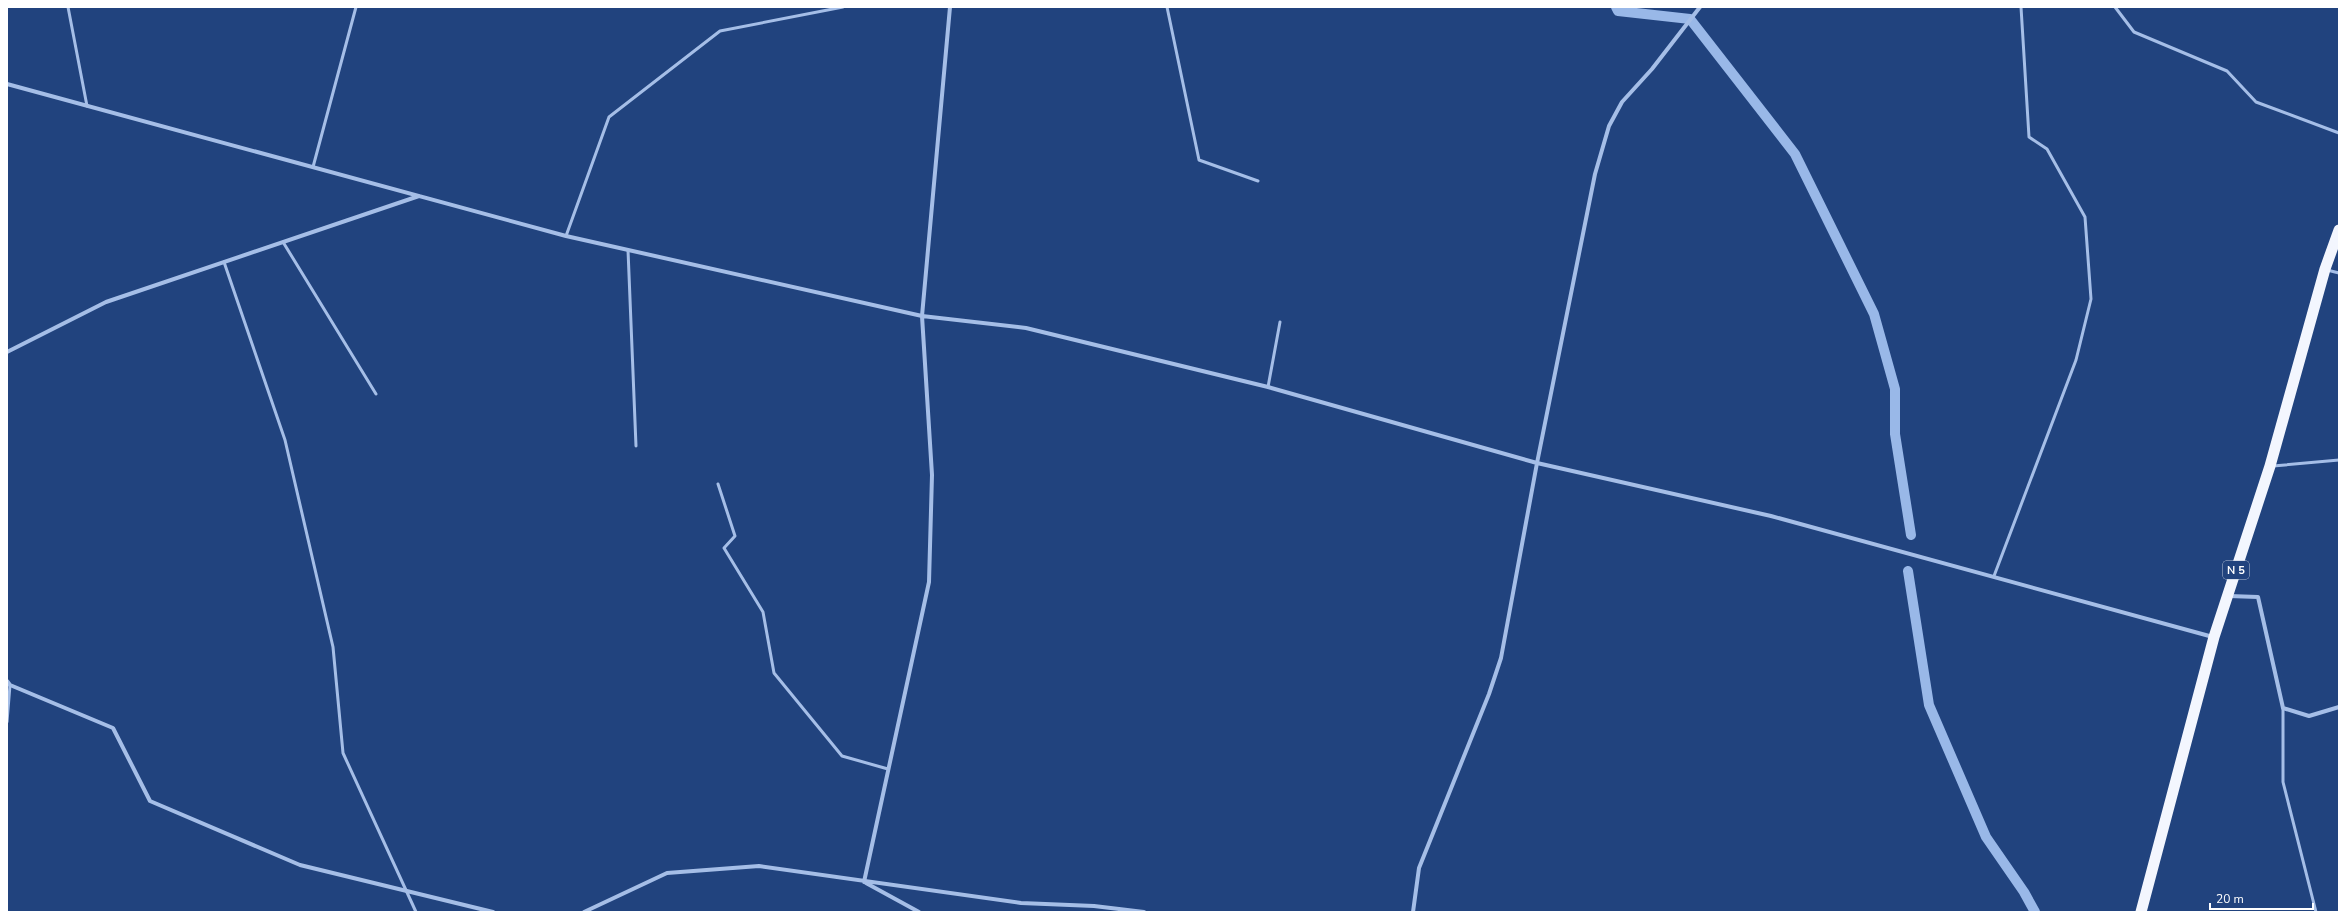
<svg xmlns="http://www.w3.org/2000/svg" width="2346" height="919" font-family="'Nunito Sans',sans-serif">
	<rect width="100%" height="100%" fill="#21437e"/>
	<g fill="none" stroke-linecap="round" stroke-linejoin="round">
		<!-- stream -->
		<path stroke="#99b8e8" stroke-width="10" d="M1616,7L1618,11L1690,19L1795,154L1874,314L1895,389V434L1911,535
			M1908,571L1929,705L1986,837L2024,892L2035,912"/>
		<!-- service -->
		<path stroke="#a5bee7" stroke-width="3" d="M68,7L87,106
			M1167,7L1199,160L1258,181
			M2115,7L2134,32L2227,71L2256,102L2339,133
			M313,167L356,7
			M566,236L609,117L720,31L843,7
			M283,242L376,394
			M628,250L636,446
			M224,262L285,440L333,647L343,753L416,912
			M2327,270L2339,273
			M1268,387L1280,322
			M2273,466L2339,460
			M718,484L735,536L724,548L763,612L774,673L842,756L888,769
			M1994,576L2076,360L2091,299L2085,217L2047,149L2029,137L2021,7
			M2283,708V782L2316,912
			M7,722L10,685"/>
		<!-- minor -->
		<path stroke="#a5bee7" stroke-width="4" d="M7,84L566,236L922,316L1026,328L1268,387L1537,463L1771,516L2213,637
			M7,352L106,302L419,196
			M2229,596L2258,597L2283,708L2309,716L2339,707
			M7,681L10,685L113,728L150,801L300,865L493,912
			M864,882L929,582L932,475L922,316L950,7
			M866,883L919,912
			M584,912L667,873L759,866L1021,903L1094,906L1144,912
			M1413,912L1419,868L1489,694L1501,658L1537,463L1595,174L1609,126L1622,102L1652,69L1700,7"/>
		<!-- trunk -->
		<path stroke="#f3f6fe" stroke-width="11" d="M2141,912L2214,637L2270,466L2325,269L2339,230"/>
	</g>
	<g text-anchor="middle" stroke-width="3.5" stroke-linejoin="round" paint-order="stroke">
		<!-- shield labels -->
		<rect fill="#21437e" stroke="#bcc7d8" stroke-width="1" x="2223" y="561" width="26" height="18" rx="3"/>
		<g font-size="11" font-weight="bold" fill="#fff">
			<text x="2236" y="574">N 5</text>
		</g>
	</g>
	<!-- border -->
	<rect width="2346" height="919" fill="none" stroke="#ffffff" stroke-width="16"/>
	<!-- scale -->
	<path d="M2210 903v6h103v-6" fill="none" stroke="#ffffff" stroke-width="2"/>
	<text x="2216" y="903" font-size="12" fill="#ffffff" stroke="#21437e" stroke-width="3" paint-order="stroke">20 m</text>
</svg>
